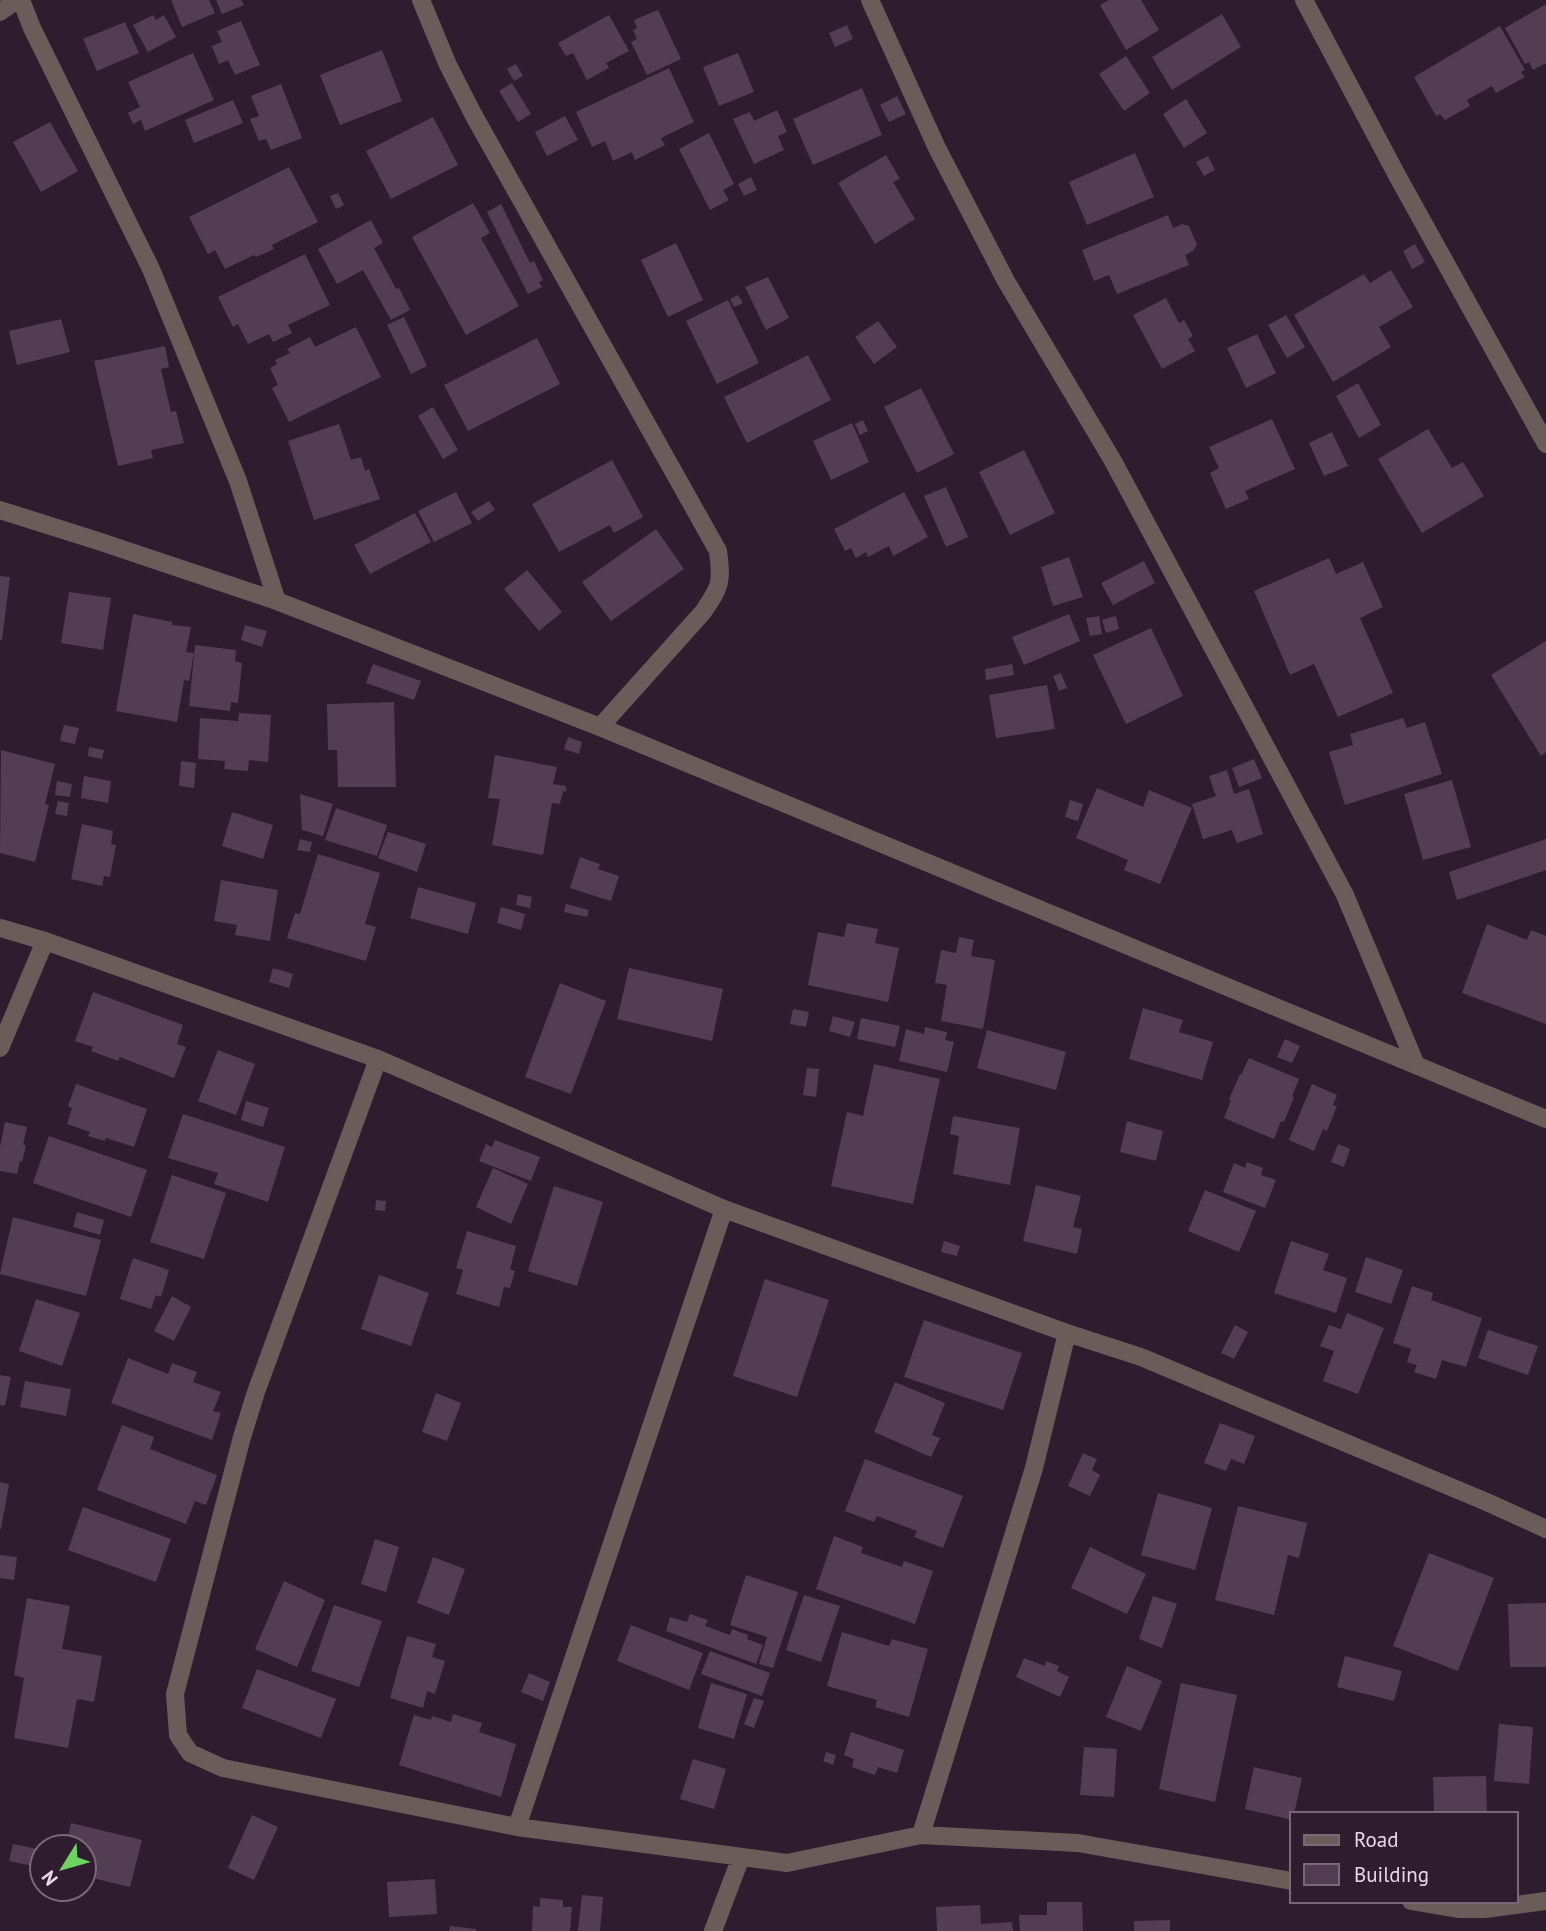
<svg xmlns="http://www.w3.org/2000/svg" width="1546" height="1931" font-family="'PT Sans',sans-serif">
	<rect width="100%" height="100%" fill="#301c2f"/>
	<!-- building -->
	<path fill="#533d52" d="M171,0H209L215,13L182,27Z
		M216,0H241L244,5L222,14Z
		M1109,0H1141L1159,30L1126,50L1100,5Z
		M1546,4V63L1533,70L1529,62L1525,64L1505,28Z
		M658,10L681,59L647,75L631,42L637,39L633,30L637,28L634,20Z
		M1222,14L1241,47L1172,90L1152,57Z
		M153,15L156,20L164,15L176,37L148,52L133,25Z
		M609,15L629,51L606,63L609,68L587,80L573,53L566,56L558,43Z
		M241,21L260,65L235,75L228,60L219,64L212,46L222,42L217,31Z
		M125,22L139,53L97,71L83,39Z
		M847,25L853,39L835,47L829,33Z
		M1500,26L1525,70L1521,72L1525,77L1496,93L1492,86L1467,100L1470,106L1445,120L1440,114L1436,116L1414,77Z
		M382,50L402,101L340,125L320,75Z
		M193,53L214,100L145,131L141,120L133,124L128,113L140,107L128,82Z
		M738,53L754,92L719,106L703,67Z
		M1126,56L1150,93L1124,111L1099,74Z
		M516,64L523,76L514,81L507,69Z
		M669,68L694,122L661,138L665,145L635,160L632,152L613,161L605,141L592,147L576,112Z
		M512,83L531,114L518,122L499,91Z
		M281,84L302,138L271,150L266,139L259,141L250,119L259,116L251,96Z
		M862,88L882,135L813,165L793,119Z
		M897,96L906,114L889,122L880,105Z
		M1186,99L1207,133L1184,148L1163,114Z
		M233,100L243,123L194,143L185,120Z
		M777,110L787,132L778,136L784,150L754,164L733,119L750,112L754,121Z
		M565,116L578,140L547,156L535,132Z
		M433,117L458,165L391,199L366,151Z
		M50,122L78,171L41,192L13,142Z
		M709,133L734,184L723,190L729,200L710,210L679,149Z
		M1135,153L1154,197L1087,225L1069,182Z
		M886,155L900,179L893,182L915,219L875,244L838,183Z
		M1208,156L1215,170L1204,176L1196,162Z
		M289,167L318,222L272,245L274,249L256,257L254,255L225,269L215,250L208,254L189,217Z
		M751,177L757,190L744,196L738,184Z
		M338,193L344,205L336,209L330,196Z
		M473,203L490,233L481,238L519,306L466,335L412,237Z
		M501,204L530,263L534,261L543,280L539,282L542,287L528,294L487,212Z
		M1168,215L1173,228L1182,224L1189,226L1197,245L1193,251L1185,255L1189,265L1117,294L1109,275L1094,281L1082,250Z
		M371,220L383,243L374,248L396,289L399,288L410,310L391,320L363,270L337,284L318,249Z
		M676,243L703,300L668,317L641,260Z
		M1415,244L1425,262L1412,269L1403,251Z
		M305,254L330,305L288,325L292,333L273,342L269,334L248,344L238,324L233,327L218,297Z
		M1391,270L1413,307L1379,327L1391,347L1333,382L1294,315L1364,274L1370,283Z
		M768,277L789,318L766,330L745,287Z
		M738,295L743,303L734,307L730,299Z
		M1166,298L1179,323L1184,320L1193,336L1188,339L1195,351L1162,369L1133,315Z
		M728,300L759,363L717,384L686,321Z
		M1286,315L1305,347L1287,358L1268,325Z
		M404,317L427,366L411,374L387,325Z
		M61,319L70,352L17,365L9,331Z
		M878,321L897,347L874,364L855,337Z
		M356,327L381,377L289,422L272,388L278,385L270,368L277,364L275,360L290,353L287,349L310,337L315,347Z
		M1257,334L1276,373L1246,388L1227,348Z
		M537,338L560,384L468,431L444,385Z
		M165,346L169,367L161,369L171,412L176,411L184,443L151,450L153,458L118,466L94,361Z
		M808,355L831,400L747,443L724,397Z
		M1358,383L1381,425L1359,438L1336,396Z
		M921,388L954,454L917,473L884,407Z
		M433,407L458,450L443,459L418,416Z
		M1272,419L1295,469L1245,491L1249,499L1226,509L1210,473L1219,468L1209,447Z
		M863,420L868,431L860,435L855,424Z
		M852,423L869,462L831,480L813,441Z
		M339,424L351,460L361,457L365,471L369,469L380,499L314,520L288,441Z
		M1428,429L1452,468L1463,462L1484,496L1422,533L1378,459Z
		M1332,432L1348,466L1324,476L1309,443Z
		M1024,450L1055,513L1010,535L979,472Z
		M612,460L643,517L614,533L610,525L559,552L532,504Z
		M946,487L968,537L946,547L924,496Z
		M456,492L472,523L434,542L418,511Z
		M904,492L928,537L893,556L889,546L868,557L866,552L856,558L851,548L845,551L834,529Z
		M489,501L495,510L478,521L471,512Z
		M415,513L431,542L370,574L354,545Z
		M656,529L684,569L611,621L582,582Z
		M1069,557L1083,597L1053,606L1041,567Z
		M1329,558L1336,574L1363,562L1383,607L1360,618L1393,693L1338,717L1314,664L1290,675L1254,591Z
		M1144,561L1155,583L1113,605L1101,583Z
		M527,570L562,612L539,631L504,589Z
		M0,576L10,577L2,640H0Z
		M69,592L111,598L103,650L61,643Z
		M133,614L172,622V625L191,627L186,652L194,653L189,681L184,680L177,722L116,711Z
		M1069,614L1080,641L1024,665L1012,637Z
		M1099,616L1102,634L1090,636L1086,618Z
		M1116,616L1119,629L1106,633L1102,620Z
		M245,625L267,631L262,647L241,640Z
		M1151,628L1183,696L1126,724L1093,655Z
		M1546,641V752L1541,756L1491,675Z
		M195,645L236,650L235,661L242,663L238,703L231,702L230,711L189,706Z
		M373,664L421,681L414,700L366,683Z
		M1012,664L1014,675L986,680L985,669Z
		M1061,673L1067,688L1059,691L1053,676Z
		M1047,685L1055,729L996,738L989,695Z
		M394,702L396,787H338L337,750H328L327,704Z
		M239,713L271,715L268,762L249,760L248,771L224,769L225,761L198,759L200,718L238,721Z
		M1403,718L1407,728L1425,722L1442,774L1345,805L1329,752L1353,745L1350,734Z
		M64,725L79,728L75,744L60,741Z
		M568,737L582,742L579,754L564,749Z
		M89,747L104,750L102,759L88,756Z
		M1,750L55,764L45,804L49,805L35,862L0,853Z
		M495,755L557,767L553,784L566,786V792L563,791L560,804L552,803L543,855L492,845L500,799L488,798Z
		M1254,759L1262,778L1239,787L1232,768Z
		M181,761L196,763L194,788L179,786Z
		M1227,770L1234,794L1249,789L1263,834L1237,843L1232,830L1203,839L1192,804L1216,796L1209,776Z
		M84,776L111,781L108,803L81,798Z
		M1452,780L1471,847L1423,860L1404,794Z
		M57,781L72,784L70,797L55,795Z
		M1097,788L1143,807L1149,790L1192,808L1160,884L1124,870L1128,860L1076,838Z
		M300,794L333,804L323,836L302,830Z
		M1070,800L1083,804L1078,821L1065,817Z
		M58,801L69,803L67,816L55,814Z
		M336,808L387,825L377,856L325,840Z
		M232,812L273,825L263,859L222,846Z
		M82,824L113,831L111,844L116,845L110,877L104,876L102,886L71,879Z
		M388,832L426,844L417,872L378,858Z
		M300,839L312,842L310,852L297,850Z
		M1546,839V870L1457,900L1449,872Z
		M318,854L380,873L365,924L376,927L366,961L287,938L295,913L300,914Z
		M580,857L600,864L598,869L619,876L611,901L570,888Z
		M221,880L278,890L270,941L235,935L237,925L214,921Z
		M418,887L476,903L468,934L410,918Z
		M518,894L532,897L530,908L516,905Z
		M566,904L589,910L587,917L564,912Z
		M501,907L525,914L521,930L497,923Z
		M847,923L878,929L875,943L899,948L888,1002L808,985L818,932L844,937Z
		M1487,924L1527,940L1531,930L1546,936V1024L1462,993Z
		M959,937L974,940L971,956L995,960L983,1029L941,1021L947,985L935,983L941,950L956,953Z
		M273,968L293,974L289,988L269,982Z
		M629,968L723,989L712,1041L617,1019Z
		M560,983L606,1001L571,1094L525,1077Z
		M93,992L183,1025L177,1044L186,1047L174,1078L120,1057L118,1061L91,1051L93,1047L75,1041Z
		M1143,1008L1183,1020L1179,1032L1213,1042L1202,1080L1129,1059Z
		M793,1009L809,1012L806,1027L790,1024Z
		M833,1016L855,1022L850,1037L829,1031Z
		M861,1018L900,1026L895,1047L857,1039Z
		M925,1027L947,1032L945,1040L954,1042L947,1072L899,1061L906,1029L924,1034Z
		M987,1030L1066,1052L1056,1090L977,1068Z
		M1285,1039L1300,1046L1292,1063L1277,1057Z
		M218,1050L255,1064L236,1115L198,1101Z
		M1249,1058L1299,1079L1292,1096L1294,1097L1284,1122L1281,1121L1274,1139L1224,1118L1231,1100L1229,1099L1240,1074L1241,1075Z
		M874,1064L940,1079L913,1204L831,1186L847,1112L863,1116Z
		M807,1068L819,1069L816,1097L803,1095Z
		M76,1084L147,1109L134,1147L106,1138L105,1141L88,1136L90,1132L67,1124L72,1108L68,1106Z
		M1312,1084L1337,1095L1333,1105L1337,1106L1327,1131L1323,1129L1314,1151L1289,1140Z
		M246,1101L269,1108L263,1127L241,1120Z
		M183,1114L285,1147L268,1202L214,1184L218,1173L168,1158Z
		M953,1116L1020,1128L1010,1185L953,1174L959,1136L950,1134Z
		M1127,1121L1163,1131L1156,1161L1120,1152Z
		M5,1122L27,1127L23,1145H26L22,1162L20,1161L17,1174L0,1171V1147Z
		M49,1136L147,1170L131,1217L33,1183Z
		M495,1140L540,1157L531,1181L479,1161L486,1144L492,1147Z
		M1338,1144L1350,1149L1344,1167L1331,1162Z
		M1247,1162L1263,1168L1261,1175L1276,1180L1265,1208L1223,1192L1234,1163L1245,1168Z
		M493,1168L528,1184L511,1224L476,1207Z
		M172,1175L226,1193L204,1259L150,1242Z
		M1036,1185L1081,1196L1073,1227L1082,1229L1077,1254L1023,1241Z
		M554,1186L603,1202L577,1286L528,1271Z
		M1205,1190L1256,1211L1239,1252L1188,1231Z
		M376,1200L386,1201L385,1211L375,1210Z
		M77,1212L104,1220L100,1235L73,1227Z
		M13,1217L101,1240L86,1296L0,1274Z
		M467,1231L516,1246L510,1269L515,1271L510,1288L504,1287L499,1307L456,1294L463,1270L456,1268Z
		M944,1241L960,1246L957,1256L941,1252Z
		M1291,1241L1329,1254L1323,1270L1347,1278L1336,1313L1274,1293Z
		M1366,1257L1403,1270L1391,1304L1355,1292Z
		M133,1258L169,1270L161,1297L156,1295L151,1309L120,1299Z
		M379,1275L429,1293L411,1346L361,1329Z
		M765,1279L829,1300L797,1397L733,1376Z
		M1412,1286L1433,1293L1431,1300L1482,1318L1466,1367L1442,1360L1436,1379L1414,1372L1417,1365L1407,1362L1411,1349L1393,1343Z
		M172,1296L191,1307L174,1341L154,1331Z
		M36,1299L80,1313L62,1366L19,1351Z
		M1347,1313L1384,1328L1358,1394L1323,1381L1334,1351L1320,1346L1329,1325L1341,1329Z
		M924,1320L1022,1353L1003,1410L904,1377Z
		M1235,1325L1248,1332L1234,1359L1221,1353Z
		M1488,1330L1538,1346L1528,1375L1478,1358Z
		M128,1358L168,1374L172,1363L197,1372L193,1382L221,1392L213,1411L221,1413L212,1440L111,1403Z
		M0,1375L11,1377L5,1406L0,1405Z
		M25,1381L71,1389L66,1416L20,1407Z
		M895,1382L945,1403L932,1435L940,1438L931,1457L874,1432Z
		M436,1393L461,1403L447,1441L422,1432Z
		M1220,1423L1255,1436L1244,1464L1231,1459L1226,1471L1204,1463Z
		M122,1425L154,1437L150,1449L217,1475L206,1505L195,1501L186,1524L97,1490Z
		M1083,1453L1097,1459L1092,1470L1100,1475L1090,1496L1068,1486Z
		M865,1459L963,1496L943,1548L914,1537L917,1531L877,1516L874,1522L845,1511Z
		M0,1482L9,1484L1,1529H0Z
		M1158,1493L1212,1508L1195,1570L1141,1555Z
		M1238,1506L1307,1523L1299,1558L1288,1555L1274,1615L1215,1600Z
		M83,1507L171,1539L156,1582L68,1550Z
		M834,1536L863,1547L861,1553L902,1567L904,1561L933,1571L915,1624L816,1589Z
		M375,1539L399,1547L386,1592L361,1584Z
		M1090,1547L1146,1574L1127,1614L1071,1588Z
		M1429,1553L1494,1578L1458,1671L1393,1646Z
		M0,1555L17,1557L14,1580L0,1578Z
		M433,1557L465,1569L449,1615L417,1603Z
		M746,1575L798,1592L773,1668L759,1664L767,1637L730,1625Z
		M284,1581L325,1600L297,1667L255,1649Z
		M804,1595L840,1606L821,1662L786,1650Z
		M1153,1596L1177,1604L1162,1648L1139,1639Z
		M27,1598L70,1606L62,1649L102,1656L94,1702L77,1699L68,1748L14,1738L24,1678L14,1675Z
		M1546,1603V1667H1510L1508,1604Z
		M334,1605L382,1621L359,1687L311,1671Z
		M690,1614L708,1620L705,1626L730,1635L732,1629L748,1635L747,1639L763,1645L756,1664L666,1631L670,1617L687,1622Z
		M631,1625L703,1653L689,1690L617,1661Z
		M842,1632L889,1646L892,1639L928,1649L909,1717L875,1707L877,1700L827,1686Z
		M407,1636L436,1644L432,1657L445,1661L435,1694L427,1691L423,1708L390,1698Z
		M710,1651L770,1673L762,1696L701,1674Z
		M1345,1656L1402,1671L1394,1701L1337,1687Z
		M1024,1658L1045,1666L1046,1661L1059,1666L1057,1671L1069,1677L1060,1697L1016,1677Z
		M1127,1666L1162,1681L1141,1731L1106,1717Z
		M257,1669L336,1699L321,1738L242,1708Z
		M529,1673L550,1682L543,1701L521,1692Z
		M711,1683L747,1694L734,1739L698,1728Z
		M1181,1683L1237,1695L1215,1802L1159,1789Z
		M754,1698L764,1701L754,1728L744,1724Z
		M453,1714L482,1723L479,1732L516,1744L501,1797L399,1765L414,1715L431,1720L432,1716L451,1722Z
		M1499,1724L1533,1727L1529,1784L1494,1781Z
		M851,1732L904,1750L897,1773L878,1767L875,1775L852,1767L854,1759L844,1755Z
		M1084,1747L1117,1749L1114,1797L1080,1795Z
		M826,1752L836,1755L833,1765L823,1761Z
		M693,1759L726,1769L714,1809L680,1799Z
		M1254,1767L1302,1778L1294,1814H1292V1820L1245,1809Z
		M1486,1776L1487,1814H1434L1433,1777Z
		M252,1815L278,1827L254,1880L228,1868Z
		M71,1823L142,1840L130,1887L84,1876V1847H66Z
		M13,1844L42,1850V1868L9,1861Z
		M435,1879L437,1914L389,1917L387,1882Z
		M582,1895L603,1897L600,1931H578Z
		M540,1898L563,1900V1907H572L570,1931H532L533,1906L540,1907Z
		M1047,1902H1082L1083,1931H1020L1019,1915H1047Z
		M980,1905L981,1924L1012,1922L1013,1931H937L936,1907Z
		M1170,1920V1931H1134V1921Z
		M450,1926L476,1929V1931H449Z"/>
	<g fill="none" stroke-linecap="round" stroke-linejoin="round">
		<!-- minor -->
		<path stroke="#6b5c59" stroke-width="18" d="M21,0L32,28L151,269L238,481L277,601
			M421,0L448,65L473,114L718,551C722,582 721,586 703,612L600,727
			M870,0L937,148L1006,281L1113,461L1345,895L1416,1065
			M1304,0L1399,179L1546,444
			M0,12L17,0
			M0,928L45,941L378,1059L724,1209L1067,1333L1141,1357L1489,1503L1546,1529
			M0,1048L45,941
			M378,1059L256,1392L242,1437L175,1694L178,1735L190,1753L223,1768L517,1827L787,1863L921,1835L1078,1843L1292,1881
			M517,1827L724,1209
			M921,1835L1034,1468L1067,1333
			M1411,1901L1458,1909H1485L1546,1901
			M713,1931L741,1857"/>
		<!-- tertiary -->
		<path stroke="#6b5c59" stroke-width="18" d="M0,510L98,541L277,601L600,727L1546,1119"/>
	</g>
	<!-- legend -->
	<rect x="1290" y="1812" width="228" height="91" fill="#301c2f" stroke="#796878" stroke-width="2"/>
	<rect x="1304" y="1835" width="35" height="10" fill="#6b5c59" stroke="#796878" stroke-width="2"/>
	<text x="1354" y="1847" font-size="21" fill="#e7d9e6">Road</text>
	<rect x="1304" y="1864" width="35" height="21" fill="#533d52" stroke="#796878" stroke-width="2"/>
	<text x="1354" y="1882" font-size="21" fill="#e7d9e6">Building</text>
	<!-- north arrow -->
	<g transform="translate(63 1868) rotate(233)"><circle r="33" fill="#301c2f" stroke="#796878" stroke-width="2"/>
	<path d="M0-5L12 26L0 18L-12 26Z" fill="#6dd361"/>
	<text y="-10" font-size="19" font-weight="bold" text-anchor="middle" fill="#e7d9e6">N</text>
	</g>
</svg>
